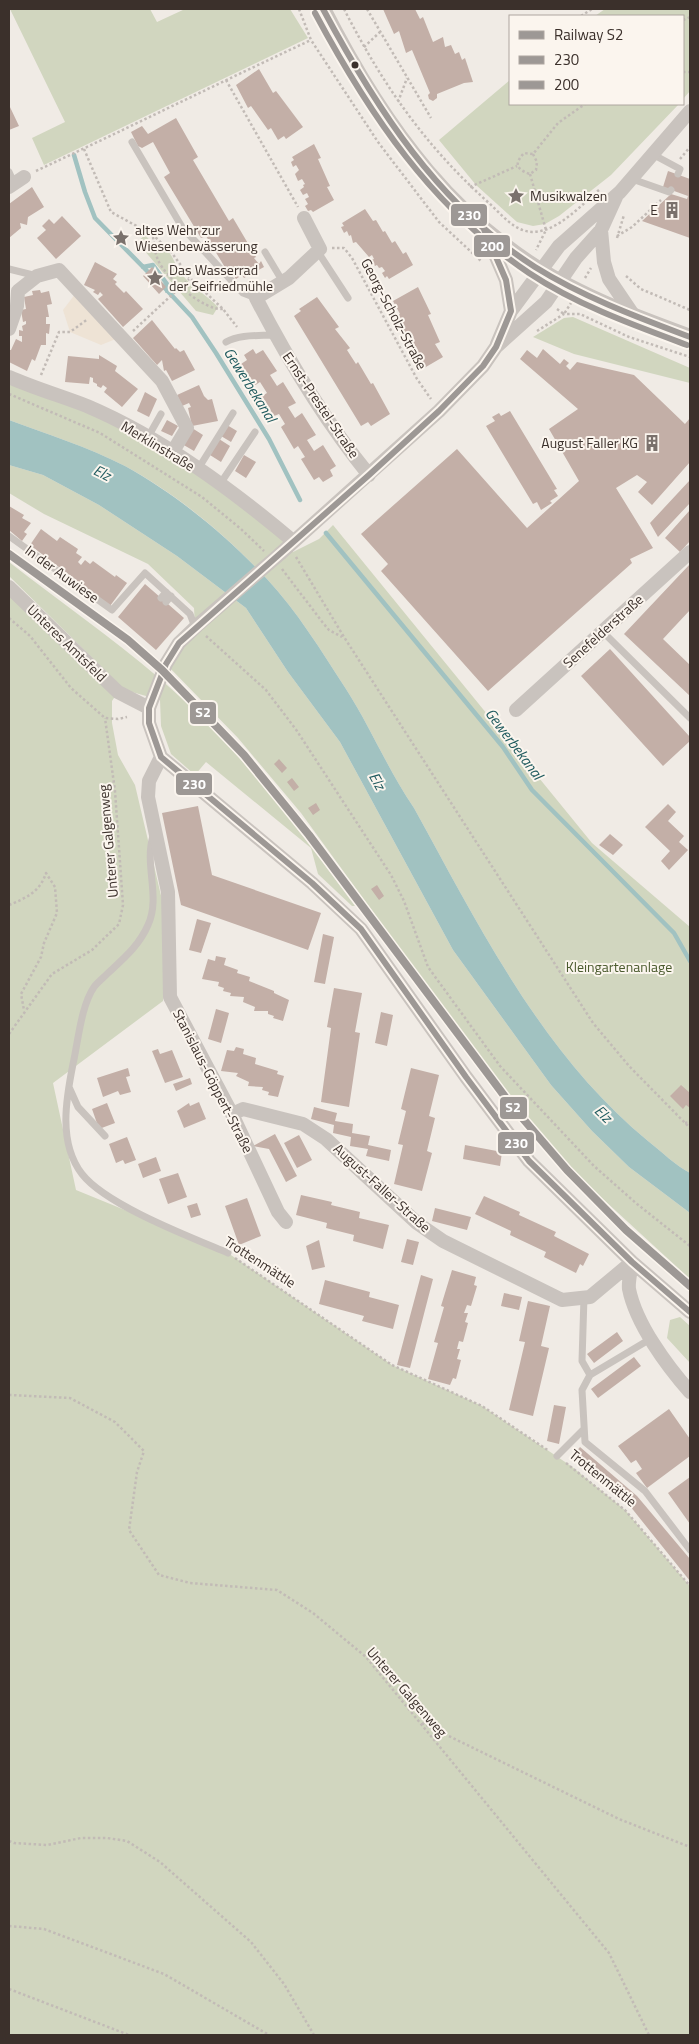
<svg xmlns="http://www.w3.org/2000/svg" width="699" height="2044" font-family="'Titillium Web',sans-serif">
	<rect width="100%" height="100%" fill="#f0ebe5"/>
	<!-- green -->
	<path fill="#d1d6bf" d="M10,9H150L157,22L185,9H290L308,38L44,165L32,138L65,122Z
		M605,9H690V91L683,99V16H595Z
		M510,80V104H679L611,175L559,216L545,224L533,226L517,222L476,185L439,140Z
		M145,235L155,246C172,247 172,260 180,272C191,287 206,294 218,307L213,315L196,311L137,242Z
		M573,317L690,368V383L574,354L533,337L564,318Z
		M9,377L147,438L293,541V552L319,539L333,525L592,843L690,927V1173C675,1165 662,1152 648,1141C542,1054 479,926 414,808C388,770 371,728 346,689C322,652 297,611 267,579C227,536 177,494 125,466C88,447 47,434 9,420Z
		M9,465L43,475L99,505L177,556L246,608L288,672L340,742L453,950L551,1085L592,1131L629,1167L690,1213V1279L580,1178L499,1085L301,813L238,738L166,664L195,627L194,608L148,564L44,514L9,493Z
		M9,562C59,601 111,637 159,678C235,743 296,826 355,906H352L318,874L311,848L206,762L195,775L171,754L161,726L160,700L125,690L9,576Z
		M9,587L118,692L112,701V723L118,755L135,785L163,904V1001L53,1083L76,1190L225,1251L392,1365L482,1406L571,1466L625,1510L690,1586V2035H9Z
		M680,1317L690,1326V1363L667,1338L670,1320Z"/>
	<!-- plaza -->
	<path fill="#eee3d5" d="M79,289L123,336L101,345L70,332L63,310Z"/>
	<!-- water -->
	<path fill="#a1c2c1" d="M9,420C47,434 88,447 125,466C176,494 227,536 267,579C297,611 322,652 346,689C371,728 388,770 414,808C479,926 542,1054 648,1141C662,1152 675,1165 690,1173V1213L629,1167L592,1131L551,1085L453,950L340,742L288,672L246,608L177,556L99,505L43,475L9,465Z"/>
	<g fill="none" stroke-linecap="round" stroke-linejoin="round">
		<!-- stream -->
		<path stroke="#a1c2c1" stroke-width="4.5" d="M74,155L85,192L95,218L151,275
			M143,267L153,265L167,284V291
			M162,285L192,317L216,353L269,439L300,500
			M326,533L503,747L532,790L674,933L690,961"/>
	</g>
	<!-- building -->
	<path fill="#c3afa7" d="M383,9H415L420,19L423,17L433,42L443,37L445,47L451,45L455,54L459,52L462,60L465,58L473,82L464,83L437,94V98L433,101L429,99L428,95L430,93L412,50L406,53L399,31L394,34Z
		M259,69L273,93L276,91L303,127L286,139L284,136L278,140L271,128L268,130L251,106L248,108L236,85Z
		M9,105L19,126L9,130Z
		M176,118L198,157L193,160L229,221L233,218L256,257L254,258L259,264L261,261L264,267L244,278L242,275L236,279L231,272L229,274L206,236L201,238L164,177L170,173L153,142L142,148L138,146L131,132L142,126L148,134Z
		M314,144L321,158L318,159L330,186L327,187L334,200L313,212L311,210L308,211L305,206L308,204L305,199L309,197L307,193L303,195L300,190L304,187L303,185L305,184L302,179L298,181L295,174L299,170L296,165L293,167L291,162L294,160L292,157Z
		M668,171L690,179V238L642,221L671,194L687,199L688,196L663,187Z
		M32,187L44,207L28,217L27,225L20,223L21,228L9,238V204Z
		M365,209L373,221L376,220L383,232L385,231L392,243L395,241L403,254L406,252L413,265L389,279L387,276L385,278L382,273L385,271L382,267L379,268L377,265L375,266L371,260L374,259L372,255L369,257L356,242L353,243L351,235L349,236L347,231L344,233L341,227L344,226L342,223Z
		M62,216L81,236L56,259L37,238L46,230L42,226L49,219L54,224Z
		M95,262L117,274L113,279L117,282L115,284L124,293L126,291L143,309L123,327L98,299L103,295L100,292L98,295L93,292L95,290L84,285Z
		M152,267L159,273L156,275L166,287L159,294L143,276Z
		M418,287L431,314L428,315L440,342L435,344L443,357L419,371L412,357L415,356L407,343L410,342L403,329L405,328L398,315L400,314L393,301Z
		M40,290L41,293L49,291L52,304L47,305L49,317H46V324H50L49,334L46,333V345H41L35,361L32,359L27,371L9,362V350H11L16,339L22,342V336H19V330L23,331L22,326L26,324V321L23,322L21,310L26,309L24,297L33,295L32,291Z
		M317,297L339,327L335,329L350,348L347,350L356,364L358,362L371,384L373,383L390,414L371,426L368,422L361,426L294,316L301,311L299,309Z
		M152,320L175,349L176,348L180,352L184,350L195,370L172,381L166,370L164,371L162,360L157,365L133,338Z
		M253,349L256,354L263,350L277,371L270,375L277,386L283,382L296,403L288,407L295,418L302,413L316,435L307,440L314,451L323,445L336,466L330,470L333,476L323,482L319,477L314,480L301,459L305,457L298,446L294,449L281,427L285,424L279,414L274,416L262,396L267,393L260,382L254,386L241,364L247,360L244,355Z
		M543,349L560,364L564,359L569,363L566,366L570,370L577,362L634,375L685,424L690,418V462L652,505L638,492L647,482L637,475L616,488L653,548L630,559L632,563L488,691L381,571L388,564L361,534L457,449L527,528L579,481L549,429L578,409L520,359L527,350L537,358Z
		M99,355L117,366L115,371L138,389L122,407L104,392L107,388L103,385L101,388L97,386V384L93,382V378L90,377L89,384L65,382L68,356L99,359Z
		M199,385L204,396L208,400L212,399L218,421L192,426L188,408L191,407L189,403L182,406L177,395Z
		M145,392L157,399L149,417L137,411Z
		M510,411L557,489L554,490L558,496L550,501L552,503L541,510L537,502L533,504L486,426L495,421L492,417L499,413L501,416Z
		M167,420L178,426L172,436L161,431Z
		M227,425L237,431L231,442L221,436Z
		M192,428L203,435L194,451L182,444Z
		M219,439L230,446L221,462L210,455Z
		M244,455L256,462L246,478L235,471Z
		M690,480V503L658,537L650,523Z
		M9,506L24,515L22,518L31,523L24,532L27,534L22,541L9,530Z
		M690,510V541L680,552L665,538Z
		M41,529L57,541L60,537L78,549L76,553L82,557L78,562L81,565L85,560L90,564L93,561L115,577L116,575L127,583L110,606L30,545Z
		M690,564V610L663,639L690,665V696L624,634Z
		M145,584L184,618L156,650L118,617Z
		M610,649L690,737V741L663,766L581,676Z
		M279,759L287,768L282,773L274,764Z
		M292,778L299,787L294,791L287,782Z
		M316,803L320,810L313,815L308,808Z
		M668,804L676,812L668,821L684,836L679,842L688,850L669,870L661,861L670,851L645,827Z
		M198,806L212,875L321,913L308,950L181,905L162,813Z
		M610,834L623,845L613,855L599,845Z
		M377,885L384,896L379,900L371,889Z
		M197,919L211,923L201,953L189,950Z
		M323,934L334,937L325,984L314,982Z
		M216,956L226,958L224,965L238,970L237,973L250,977L249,981L274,991V993L289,1000L283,1021L273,1018L274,1016L268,1014V1011H254L255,1007L243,1002L244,997L230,996L231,993L223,991L224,988L218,986L219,982L202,979L208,959L215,961Z
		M334,988L362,993L355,1032L360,1033L349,1107L321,1102L331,1028L327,1027Z
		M216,1009L229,1013L221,1043L208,1039Z
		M381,1012L393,1015L387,1046L375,1043Z
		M236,1047L244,1049L243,1054L256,1058L255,1064L278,1071L277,1074L284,1076L278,1097L268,1095L269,1092L262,1090L263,1087L248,1086L249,1082L236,1076L238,1073L221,1071L227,1050L234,1051Z
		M158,1049L160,1054L172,1050L183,1077L165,1083L152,1051Z
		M128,1068L130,1076L126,1077L131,1092L120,1095L118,1091L103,1097L97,1078Z
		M411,1068L439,1075L429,1116L435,1118L427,1151L432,1153L422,1191L394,1184L403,1145L398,1144L406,1111L401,1109Z
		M190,1078L192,1084L176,1091L173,1084Z
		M681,1085L690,1093V1108L686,1105L683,1109L670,1096Z
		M199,1102L206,1119L184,1128L177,1111L189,1103L190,1106Z
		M107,1103L115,1123L99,1129L92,1109Z
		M314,1107L337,1113L335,1121L353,1124L352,1133L370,1136L368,1145L391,1150L389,1161L366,1156L368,1149L350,1146L351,1137L333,1133L334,1125L311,1119Z
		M275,1134L297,1176L286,1182L269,1149L253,1146Z
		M299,1135L312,1160L297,1168L284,1143Z
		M127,1137L136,1160L125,1164L123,1160L116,1163L109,1144Z
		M465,1145L502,1152L500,1166L463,1159Z
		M156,1157L161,1171L143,1178L138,1164Z
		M178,1173L187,1197L168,1204L159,1179Z
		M301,1195L332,1202L331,1205L360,1212L359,1218L389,1225L383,1249L353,1241L354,1235L326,1228L327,1223L296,1215Z
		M484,1196L520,1212L519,1215L556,1232L554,1236L589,1254L583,1266L580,1264L576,1273L544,1257L546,1252L510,1235L511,1231L475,1214Z
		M247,1198L261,1236L239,1245L225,1206Z
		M197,1203L201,1215L191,1218L187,1206Z
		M435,1208L471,1217L467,1230L432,1221Z
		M407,1239L419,1242L413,1265L401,1262Z
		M319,1240L325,1267L312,1270L306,1246Z
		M452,1270L476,1277L474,1285L477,1286L471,1306L467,1305L464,1313H468L465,1322L468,1323L463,1342L459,1341L457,1349H460L457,1359L461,1360L456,1379L453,1378L450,1385L428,1379L438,1343L434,1342L444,1307L441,1306Z
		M421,1275L433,1279L410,1368L397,1365Z
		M325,1280L370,1292L369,1297L399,1305L393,1329L362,1321L364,1316L319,1304Z
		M504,1293L522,1297L519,1310L501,1306Z
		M528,1301L550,1306L541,1346L549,1348L533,1416L509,1410L525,1342L519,1341Z
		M617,1332L623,1341L594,1363L587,1354Z
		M634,1357L641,1366L598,1398L591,1389Z
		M554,1405L566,1407L559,1444L547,1441Z
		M669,1409L690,1439V1456L647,1488L636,1473L642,1469L636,1460L631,1463L618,1446Z
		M580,1447L637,1496L690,1559V1581L630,1506L572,1457Z
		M690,1477V1524L668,1493Z"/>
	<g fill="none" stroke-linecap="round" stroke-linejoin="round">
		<!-- path -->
		<path stroke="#c2bbb6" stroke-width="2.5" stroke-dasharray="2.5 2.5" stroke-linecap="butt" d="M299,9L311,40L378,142L439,222L481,261
			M344,9C383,85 425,146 489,203C502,215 514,231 532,232C558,232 581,205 599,190
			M367,9L431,118
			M581,16L592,9
			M683,20L690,17
			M364,47L380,32
			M683,72H690
			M226,80L298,207
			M398,102L407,78
			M84,149L111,212L153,235L172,253L190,278L223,309L237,327
			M533,154L537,162L536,170L530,174C516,169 514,164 524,153L533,154L558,123L585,104
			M680,159L690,147
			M36,171C128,128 219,83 311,40
			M530,174L546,230L536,250
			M470,187L517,166
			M617,236L632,227L661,200
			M153,237C154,244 155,253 158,260C165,277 204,311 223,309
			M617,238L624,215
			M332,248H344L352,258L417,379L431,399
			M626,276L641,289L690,310
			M585,278L591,268
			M557,309L564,314L571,303
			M133,331L189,279
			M537,331L564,314H580L629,337L690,357
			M41,375L59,332H70L88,319
			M9,394L100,433L202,497L241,529L264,551
			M296,557L344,637L593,1023L629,1066L690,1128
			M282,569L323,623L329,630L342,637
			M9,618L30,636L71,688L105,718L118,719L127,717
			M206,636L266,690L297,731L391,875L404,901L428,967L500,1066L594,1166L637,1204L690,1246
			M9,905C26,898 40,892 46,873L55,887L57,913L44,943L41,957L21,994L24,1010
			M9,1034L52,974L92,950L119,924L123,905L115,791L105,718
			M685,1123L690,1122
			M235,1258L392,1365L482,1406L549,1451
			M9,1395L70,1398L115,1422L144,1451L137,1472L129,1530L159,1575L190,1583L277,1590L313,1613L366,1657L609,1953L649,2035
			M566,1463L625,1510L690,1586
			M422,1723L619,1819L690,1847
			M9,1841L14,1843L47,1845L81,1838H107L127,1841L160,1862L251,1942L284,1984L314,2035
			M9,1926L44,1929L164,1974L269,2035
			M9,1989L129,2035"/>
		<!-- service -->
		<path stroke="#c9c3be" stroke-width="7" d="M132,142L182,227L243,293L256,298
			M654,155L680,169L678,174
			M9,172L14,183
			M632,179L669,192L671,190
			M265,252L283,282
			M318,252L348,298
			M9,269L37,276
			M226,342C240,334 259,336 275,335
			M148,437L161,414
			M198,469L233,413
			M220,484L255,432
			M9,536L112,610L145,573L190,614L195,627
			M161,598L166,592
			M166,602L171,596
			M603,632L690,718
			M153,836C144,865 161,897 148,925C139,946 123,959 107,974C103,978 97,983 94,987C81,1006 78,1042 73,1064C66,1099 58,1143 82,1174C106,1205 190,1237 228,1253
			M69,1087L78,1107L105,1136
			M584,1297L582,1361L590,1375
			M652,1338L590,1375L582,1390L585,1442L645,1491L690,1550
			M557,1456L584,1429"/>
		<!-- minor -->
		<path stroke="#c9c3be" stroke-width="14" d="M9,187L24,177
			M304,218L320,249L289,278L256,298C288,360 324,420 369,475
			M484,229L506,280L511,311L497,344
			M601,230L604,262L609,279L634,316
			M511,311L559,246L620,192L690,111
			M9,329L17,306L18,291L37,276L59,270L162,381L187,428L172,453
			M9,377C34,388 61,396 87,406C162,438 231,489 293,541
			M281,553L439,411L483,366L496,347L546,302L576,258L601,230L616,197
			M9,587L118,692L149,708
			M200,623L179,643L166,664L149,708V723L161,757L312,883L361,929L466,1077L529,1161L632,1262L690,1312
			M516,710L690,552
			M161,757L149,781L148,797L168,892L170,997L232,1114L278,1212L286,1222
			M232,1114L243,1109L303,1124L326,1139L417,1223L443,1241L562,1300L590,1297L632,1262
			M632,1262C631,1271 628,1281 629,1289C636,1324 667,1366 690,1392"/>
		<!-- tertiary -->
		<path stroke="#c9c3be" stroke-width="16" d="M323,9C382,125 457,232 578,291C614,309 652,323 690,337"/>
		<!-- minor-bridge -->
		<path stroke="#c9c3be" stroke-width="14" d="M200,623L281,553"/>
		<!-- bus-1 casing -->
		<g stroke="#fbf5ee" stroke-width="10">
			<path id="bus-1" d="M323,9C376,108 438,205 535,267C583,297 637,317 690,337
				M483,227L506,280L511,311L496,347L483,366L439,411L369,475L179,643L166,664L149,708V723L161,757L312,883L361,929L466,1077L529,1161L632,1262L690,1312"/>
		</g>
		<!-- bus-2 casing -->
		<g stroke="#fbf5ee" stroke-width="10">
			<path id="bus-2" d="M315,13C369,114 432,208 529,273C577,305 633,325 687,345"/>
		</g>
		<!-- bus-1 -->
		<use href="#bus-1" stroke="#9d9895" stroke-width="6"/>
		<!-- bus-2 -->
		<use href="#bus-2" stroke="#9d9895" stroke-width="6"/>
		<!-- rail-1 casing -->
		<g stroke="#fbf5ee" stroke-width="11">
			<path id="rail-1" d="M9,554L128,640L162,670L244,755L309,835L512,1106L567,1170L626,1230L690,1286"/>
		</g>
		<!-- rail-1 -->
		<use href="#rail-1" stroke="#9d9895" stroke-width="8"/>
	</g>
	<!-- icons -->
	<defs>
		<g id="sight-bare" transform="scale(1.35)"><path d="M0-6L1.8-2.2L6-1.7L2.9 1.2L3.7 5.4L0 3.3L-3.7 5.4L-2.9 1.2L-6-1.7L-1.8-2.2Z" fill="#7a716c" stroke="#fbf5ee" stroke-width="2.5" paint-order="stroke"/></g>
		<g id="building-bare" transform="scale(1.35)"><path d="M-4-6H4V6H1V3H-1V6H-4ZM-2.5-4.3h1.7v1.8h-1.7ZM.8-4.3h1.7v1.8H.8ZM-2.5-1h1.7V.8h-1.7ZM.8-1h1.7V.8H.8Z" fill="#7a716c" stroke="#fbf5ee" stroke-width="2.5" paint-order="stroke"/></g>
	</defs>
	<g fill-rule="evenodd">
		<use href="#sight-bare" x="516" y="196"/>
		<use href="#building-bare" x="672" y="210"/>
		<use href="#sight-bare" x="121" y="238"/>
		<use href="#sight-bare" x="155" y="278"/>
		<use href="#building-bare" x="652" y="443"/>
	</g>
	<!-- markers -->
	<circle fill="#3b302b" stroke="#fbf5ee" stroke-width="2" cx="355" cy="65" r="4.5"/>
	<g text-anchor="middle" stroke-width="4" stroke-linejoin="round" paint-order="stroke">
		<!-- poi labels -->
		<g font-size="14" fill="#3b302b" stroke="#fbf5ee" text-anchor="start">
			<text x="530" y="201">Musikwalzen</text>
			<text x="658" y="215" text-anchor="end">E</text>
			<text x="135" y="235">altes Wehr zur<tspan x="135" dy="16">Wiesenbewässerung</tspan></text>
			<text x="169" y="275">Das Wasserrad<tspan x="169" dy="16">der Seifriedmühle</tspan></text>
			<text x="638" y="448" text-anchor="end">August Faller KG</text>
		</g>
		<!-- street labels -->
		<g font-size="14" fill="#3b302b" stroke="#fbf5ee">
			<text transform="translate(394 314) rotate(62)" y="5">Georg-Scholz-Straße</text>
			<text transform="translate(321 405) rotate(56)" y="5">Ernst-Prestel-Straße</text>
			<text transform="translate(158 446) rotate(31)" y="5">Merklinstraße</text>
			<text transform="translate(62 574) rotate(36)" y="5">In der Auwiese</text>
			<text transform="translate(603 631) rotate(-42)" y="5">Senefelderstraße</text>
			<text transform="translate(67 643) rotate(44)" y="5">Unteres Amtsfeld</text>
			<text transform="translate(108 841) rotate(-95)" y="5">Unterer Galgenweg</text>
			<text transform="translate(213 1081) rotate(63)" y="5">Stanislaus-Göppert-Straße</text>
			<text transform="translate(382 1188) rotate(42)" y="5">August-Faller-Straße</text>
			<text transform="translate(260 1262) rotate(33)" y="5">Trottenmättle</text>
			<text transform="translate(603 1478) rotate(39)" y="5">Trottenmättle</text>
			<text transform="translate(407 1692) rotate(49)" y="5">Unterer Galgenweg</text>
		</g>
		<!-- park labels -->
		<g font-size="14" fill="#4a5a2e" stroke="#fbf5ee">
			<text x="619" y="972">Kleingartenanlage</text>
		</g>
		<!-- water labels -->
		<g font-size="15" font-style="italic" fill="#1f5a5e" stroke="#fbf5ee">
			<text transform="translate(250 385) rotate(58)" y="5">Gewerbekanal</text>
			<text transform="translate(102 473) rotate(26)" y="5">Elz</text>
			<text transform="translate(514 744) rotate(53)" y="5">Gewerbekanal</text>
			<text transform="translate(377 781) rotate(61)" y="5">Elz</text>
			<text transform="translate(603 1114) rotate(44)" y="5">Elz</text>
		</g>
	</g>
	<g stroke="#fbf5ee" stroke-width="2">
		<rect x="450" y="203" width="38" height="24" rx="5" fill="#9d9895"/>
		<rect x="473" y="234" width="38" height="24" rx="5" fill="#9d9895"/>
		<rect x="189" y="701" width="28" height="24" rx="5" fill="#9d9895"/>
		<rect x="175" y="772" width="38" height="24" rx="5" fill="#9d9895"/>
		<rect x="499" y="1096" width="29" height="24" rx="5" fill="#9d9895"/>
		<rect x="497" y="1131" width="38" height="24" rx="5" fill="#9d9895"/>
	</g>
	<g font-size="14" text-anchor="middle" font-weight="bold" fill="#fff">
		<text x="469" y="220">230</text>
		<text x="492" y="251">200</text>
		<text x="203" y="717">S2</text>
		<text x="194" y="789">230</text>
		<text x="513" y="1112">S2</text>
		<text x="516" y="1148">230</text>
	</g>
	<!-- border -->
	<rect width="699" height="2044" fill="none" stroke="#3b302b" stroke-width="20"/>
	<!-- legend -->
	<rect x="509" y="15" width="175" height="90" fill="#fbf5ee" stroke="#aea6a0"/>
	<rect x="519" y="31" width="25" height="8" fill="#9d9895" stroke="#aea6a0"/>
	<text x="554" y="40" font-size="15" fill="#3b302b">Railway S2</text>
	<rect x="519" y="56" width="25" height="8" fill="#9d9895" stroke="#aea6a0"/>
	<text x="554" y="65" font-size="15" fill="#3b302b">230</text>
	<rect x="519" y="81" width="25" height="8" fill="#9d9895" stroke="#aea6a0"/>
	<text x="554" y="90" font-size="15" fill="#3b302b">200</text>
</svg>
